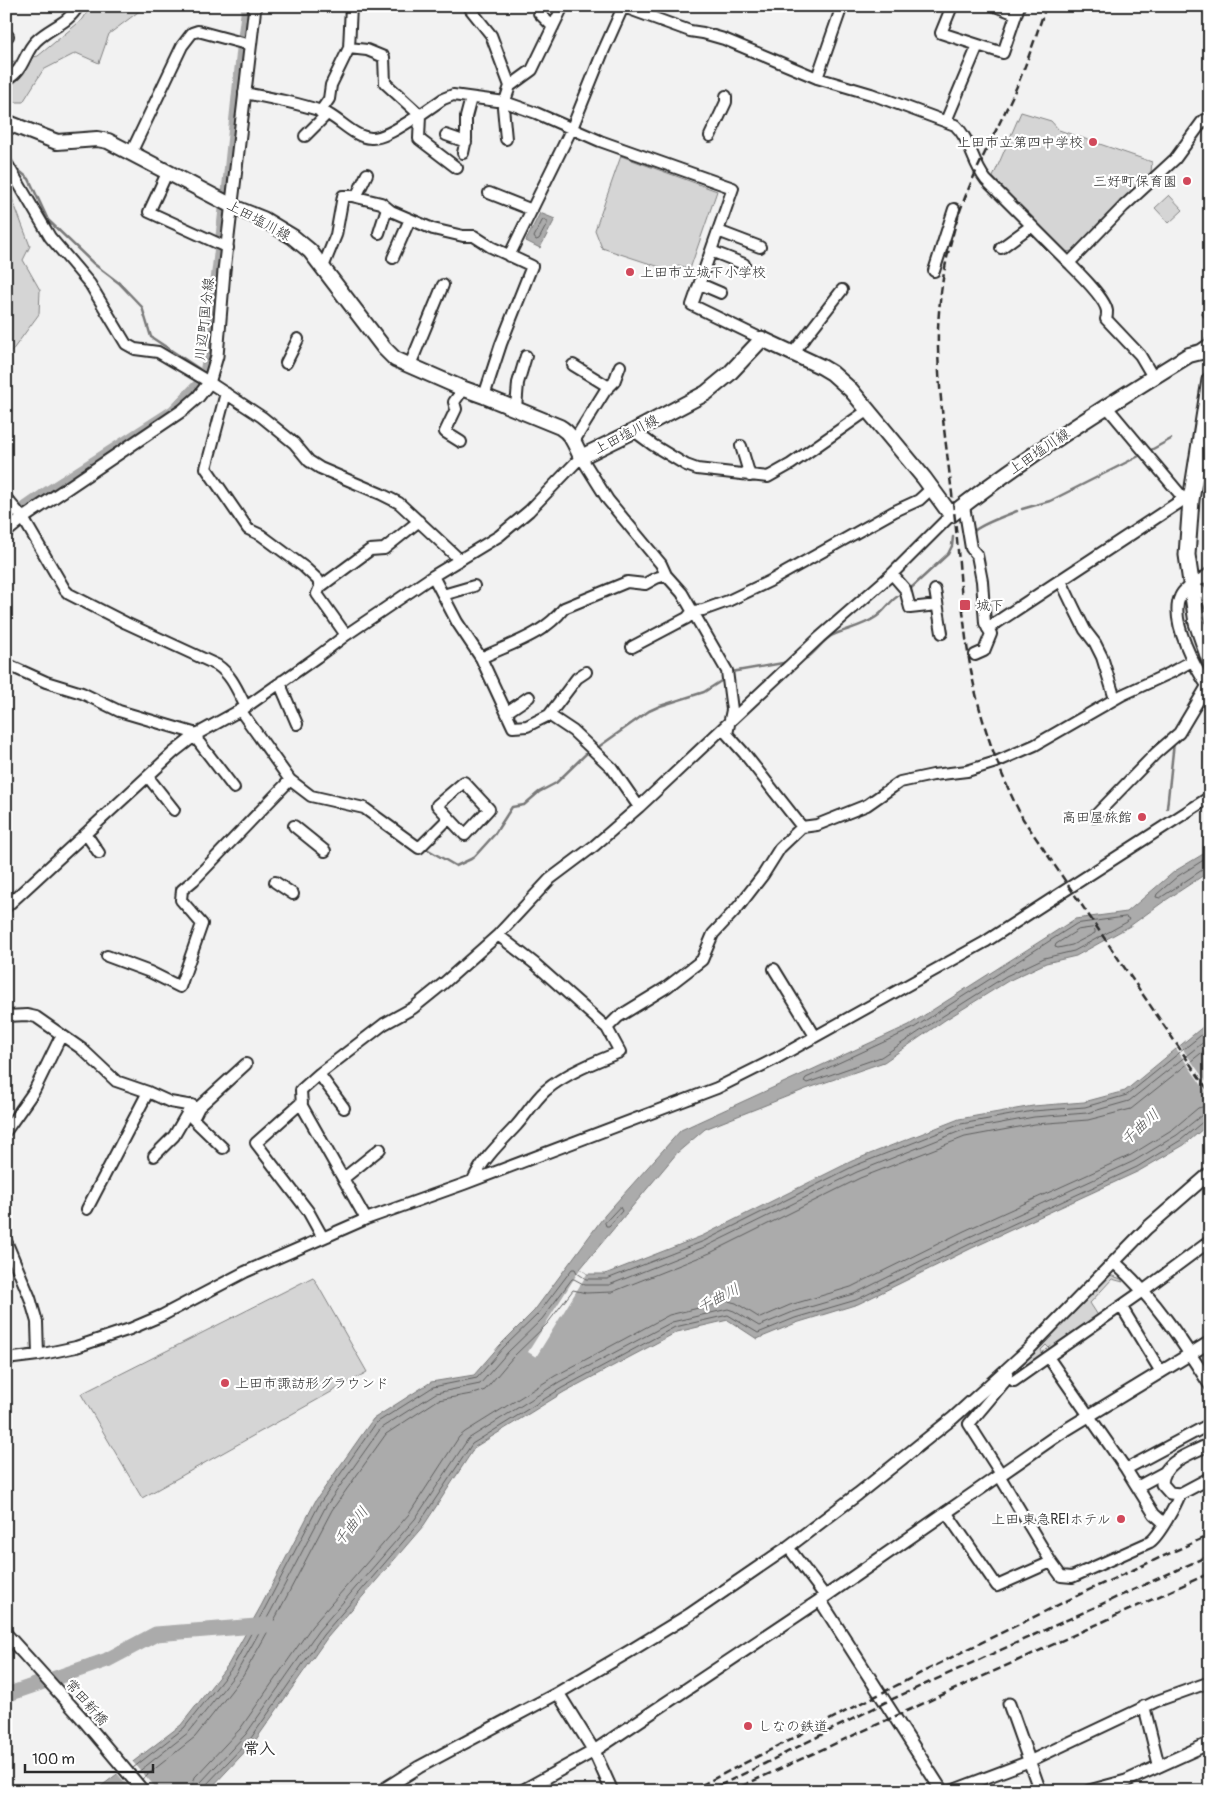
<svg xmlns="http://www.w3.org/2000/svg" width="1216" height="1797" font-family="Pangolin,'Klee One',sans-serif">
	<rect width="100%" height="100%" fill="#f2f2f2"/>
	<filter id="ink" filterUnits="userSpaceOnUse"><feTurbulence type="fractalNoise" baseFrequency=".02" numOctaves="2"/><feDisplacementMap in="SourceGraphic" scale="10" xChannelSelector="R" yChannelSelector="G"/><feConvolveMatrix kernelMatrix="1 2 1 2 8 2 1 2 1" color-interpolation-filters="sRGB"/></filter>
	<g filter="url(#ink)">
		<!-- green -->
		<path fill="#d5d5d5" stroke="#808080" d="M91,6H146L109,34L99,63L76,53L43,70L23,102H6V63L38,56L83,19Z
			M1021,112L1051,121L1059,130L1152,162L1151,172L1073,251L1064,252L993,177Z
			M621,156L717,191L690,269L678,265L675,272L602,248L595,230Z
			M6,182L30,246L23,260L40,290L39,314L6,359Z
			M1169,195L1183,210L1169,223L1155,208Z
			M1110,1275L1121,1279L1123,1282L1112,1279L1090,1303L1099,1317L1051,1350L1046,1345L1041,1350L1044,1356L1016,1375L1019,1365Z
			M313,1277L367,1372L142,1498L81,1394Z"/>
		<!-- water -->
		<path fill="#ababab" stroke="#787878" d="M540,213L555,219L540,248L526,241Z
			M1210,850V871L1163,902L1130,926L1076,956L1046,963L1008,981L945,1020L884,1062L806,1089L705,1129L677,1153L580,1269L587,1274H605L702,1236L852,1161L959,1119L1033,1106L1084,1102L1125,1091L1210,1021V1123L1184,1145L1139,1171L972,1248L858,1304L796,1323L757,1339L728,1320L677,1332L564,1392L475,1447L424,1525L327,1638L255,1741L211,1788L207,1791H95L181,1725L228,1665L261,1606L316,1500L373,1419L431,1382L474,1375L500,1345L534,1311L605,1215L681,1130L909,1025L1075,919L1127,912L1175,871Z"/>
		<!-- pier -->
		<path fill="#f2f2f2" d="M1179,1044L1210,1087V1097L1175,1047Z
			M580,1269L587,1274L536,1357L528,1352Z
			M131,1760L159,1791H132L116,1772Z"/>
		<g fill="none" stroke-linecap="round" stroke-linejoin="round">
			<!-- shore -->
			<path stroke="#5e5e5e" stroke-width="1" d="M544,220L547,221V224L539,239L536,240L534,237L542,221Z
				M1210,856L1178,876L1157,894L1156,897L1160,898L1205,868H1210
				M1126,917L1129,919L1127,922L1074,951L1044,958L1006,976L943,1016L881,1057L807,1083L804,1081L806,1078L912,1029L1076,924Z
				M1093,928L1095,930V933L1072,945L1058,948L1055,947L1056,944L1078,930Z
				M620,1207L622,1211L609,1226H606L605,1223Z
				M133,1768L184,1728L232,1668L265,1608L320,1503L376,1423L433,1387L477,1378L503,1348L538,1314L572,1269H575L577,1273L586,1279H607L704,1241L854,1166L961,1124L1033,1111L1085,1107L1127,1095L1210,1028
				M137,1773L189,1732L237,1672L271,1611L326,1506L381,1428L436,1393L480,1384L508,1352L542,1319L572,1279H574L585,1285H609L707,1246L857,1172L963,1130L1034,1117L1087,1113L1129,1101L1210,1037
				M142,1779L195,1737L243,1676L277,1615L332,1510L386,1434L438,1400L477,1393L485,1390L513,1357L547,1324L573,1290L586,1293L612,1292L710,1253L860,1178L965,1137L1035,1124L1088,1120L1131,1109L1210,1046
				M191,1791L195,1777L240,1729L312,1626L409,1514L459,1437L465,1432L555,1376L669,1315L728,1301L736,1303L760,1318L790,1305L851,1287L964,1231L1131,1155L1173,1129L1198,1108L1210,1105
				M198,1791L201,1782L246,1734L318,1631L415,1519L468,1439L559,1382L672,1322L728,1309L734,1311L759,1326L793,1312L854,1294L967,1238L1134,1161L1177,1135L1202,1115L1210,1113
				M204,1791L206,1785L251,1738L323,1635L420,1522L472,1444L562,1388L675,1327L728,1315L758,1333L795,1318L856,1300L970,1244L1137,1167L1181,1140L1205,1120L1210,1119"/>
			<!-- stream -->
			<path stroke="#787878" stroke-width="2.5" d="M12,167L17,169L29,179L48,220L94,264L119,283L142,307L151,337L204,372
				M1151,450L1171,439
				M1022,509L1050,501L1143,454
				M973,532C981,524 1005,516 1017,511
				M909,590L948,554L952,546L953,537
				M807,658C816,652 823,640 833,635C847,629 863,626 876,617C886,610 890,600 901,594
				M731,672L783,663L788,661
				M597,748L649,711L660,706L704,692L721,681
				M1167,808L1174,742
				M425,848L456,866L471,859L475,856L494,835L512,807L524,805L539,792L556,783L589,751
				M1018,1791L1022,1790"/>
			<!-- canal -->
			<path stroke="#ababab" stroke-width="9" d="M242,37L246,6
				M226,192L241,49
				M6,519L48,490L172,410L199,382L204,372L206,362L223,209"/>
			<!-- river -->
			<path stroke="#ababab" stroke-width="15" d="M6,1695L107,1660L156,1634L268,1625"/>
			<!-- pedestrian casing -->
			<g stroke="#2b2b2b" stroke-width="11">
				<path id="pedestrian" d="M1207,313H1210"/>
			</g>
			<!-- minor casing -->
			<g stroke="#2b2b2b" stroke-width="14">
				<path id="minor" d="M351,6L349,48L367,50L384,57L385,83L420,115L443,99L453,95L505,102L536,113L600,141L733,188L692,305L762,339
					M470,6L471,10L491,35L510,86
					M621,6L690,31L703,33L724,39L817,78L871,94L955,125C971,140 972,163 986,180L1069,263L1124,206L1175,159L1202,122L1204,120L1210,122
					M952,6L941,33L1003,53L1019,6
					M995,6L1016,14
					M539,13L553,27
					M6,35L8,36
					M817,78L842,6
					M6,80C25,70 23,54 36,41C50,27 68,24 78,6
					M244,93C271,98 298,103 324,112C340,119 353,137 371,138C385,139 407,122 420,115
					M320,112L329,99L331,85L349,48
					M420,115L419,139L457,168
					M946,121L978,45
					M446,135L466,142
					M305,136L327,114
					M710,136L726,102V96
					M506,139L503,107L510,86L532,70L563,6
					M131,153L182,46L192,33L198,31L250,45
					M463,153L466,139V117L471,98
					M6,162L50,237L90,284L126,344L135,349L158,352L204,379L262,417L294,443L309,461L320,468L381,494L399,503L459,559
					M167,173L149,212L228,248
					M489,193L532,210
					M356,197L367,174
					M718,231L760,247
					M379,233L387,208
					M1001,248L1031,226
					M711,251L744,264
					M509,256L572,128L602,54L623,7
					M393,258L410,219
					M1069,263C1078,272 1105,298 1107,311C1107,312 1107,318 1106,319L1140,355L1153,377
					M323,267L336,235L343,196H352L381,203L391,211L433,229L463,236H474L491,247L532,266L501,344L484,396
					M934,271L954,209
					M700,284L721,293
					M793,353L842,290
					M286,363L298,339
					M410,365L443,285
					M573,365L609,387
					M459,387V395L454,402L456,409L445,432L461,442
					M226,393L206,468L248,529L261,535L304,567L318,580L320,587
					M1107,407L1184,499L1191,500
					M516,408L518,383L526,356
					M634,431L653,445L686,465L697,469L768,477L791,464L868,410
					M574,441L605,391L614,382L620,366
					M741,446L750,476
					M6,498L23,518L65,590L69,594L126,623L217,665C232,675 238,692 246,707
					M964,506L971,548L977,555L982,581L985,623L991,634L984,651L975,655
					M1210,573C1201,581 1185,585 1180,597C1169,620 1196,670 1210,690
					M892,574L905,589L910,608L937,605
					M433,576L457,622L481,658L513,727L527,726L549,715L577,678L586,672
					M1061,581L1075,610L1085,630L1095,643L1102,657L1115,699
					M1192,585L1205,594L1210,605
					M935,590L942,633
					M443,595L474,586
					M346,635L317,594L320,587L370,550L384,549L419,521
					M632,647L687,618L693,611L703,610L728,601L770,581L895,511L919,500L932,488
					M481,658C510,644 544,635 564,608L627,582L645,584L656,578L666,575
					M6,664L46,682L82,693L119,711L197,734L198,741L234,788
					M282,681V689L297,724
					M240,710L290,780L311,796L364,808L419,848L449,818
					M507,712L529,697
					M549,715L573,731L612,768L639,807
					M148,777L174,810
					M464,782L489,809L465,835L437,805Z
					M1094,817L1156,753L1179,733L1207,686
					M294,826L325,851
					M86,834L99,853
					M275,882L293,894
					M6,907L174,752L197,734L246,707L317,657L346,635L433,576L499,536L529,511L581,457L608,500L661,564L666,575L682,593L727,671L732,710L727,734L744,753L802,827
					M498,935L534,963L607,1028
					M107,956L150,972L180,987L202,924L181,900L182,890L194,880L290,780
					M774,969L815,1036
					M6,1016L27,1015L36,1017L82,1049L116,1081L148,1092L170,1102L199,1107L246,1064
					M319,1074L344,1108
					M302,1102L256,1143L308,1211L323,1238
					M199,1107L193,1119L223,1148
					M6,1131L34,1091L61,1036
					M154,1156L174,1136L192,1105
					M344,1178L380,1149
					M473,1180C483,1159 500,1143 516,1126C526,1115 534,1101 545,1091C564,1074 597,1061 620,1052L607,1028L618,1017L667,987L702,960L713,934L739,906L763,875L780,848L802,827L817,825L867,805L900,782L933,775L967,771L996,762L1035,745L1122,695L1170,673L1192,661
					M87,1209L148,1092
					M366,1219L302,1106L301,1090L319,1074L384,1024L413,1008L444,983L498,935L550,879L594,846L639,807L820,637L892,574L951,515
					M6,1241L30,1298L37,1322L38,1355
					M1121,1306L1161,1372
					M1048,1357L1144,1290L1210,1241
					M6,1359L38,1355L76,1347L130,1329L163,1315L245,1272L366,1219L464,1184L717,1088L775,1059L985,942L1210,797
					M1014,1381L1048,1357L1126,1469L1154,1514L1164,1523
					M1126,1469L1210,1424
					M1001,1474L969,1424L1006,1380L1008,1369
					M999,1475L1051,1562
					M1137,1487L1163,1473
					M946,1512L997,1586L1051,1562L1061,1576L1072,1577L1150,1542C1159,1536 1176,1505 1180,1494
					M788,1547L825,1596
					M1144,1706L1159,1766
					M951,1791L1030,1761L1157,1701L1210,1682"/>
			</g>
			<!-- tertiary casing -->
			<g stroke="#2b2b2b" stroke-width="15">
				<path id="tertiary" d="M6,532L23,518L183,410L198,397L209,383L217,356L224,271L255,6
					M988,628L1184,499
					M1115,1263C1154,1297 1182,1341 1210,1385
					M1210,1444C1193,1453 1162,1461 1162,1484L1170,1493L1180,1494L1210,1478
					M820,1600L942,1791
					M6,1634L80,1716L143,1791
					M558,1693L594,1751L612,1791
					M1009,1704L1040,1791
					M381,1791L419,1767L558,1693L630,1651L689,1615L788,1547L858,1494L953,1418L1029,1349L1147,1228L1210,1173
					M522,1791L594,1751L820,1600L1059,1434L1210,1342
					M1089,1791L1126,1781L1210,1743"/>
			</g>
			<!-- secondary casing -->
			<g stroke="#2b2b2b" stroke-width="18">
				<path id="secondary" d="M6,122L57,142L97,139L108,141L238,209L263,219L293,237L310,251L384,348L395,359L459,387L484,396L560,427C572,434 575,445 581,457L634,431L706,393L729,374L762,339L822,367L832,373L851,390L924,478L951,515C1026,456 1108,405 1189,355L1201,352L1210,346"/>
			</g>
			<!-- primary casing -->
			<g stroke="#2b2b2b" stroke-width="19">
				<path id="primary" d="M1210,380L1191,500L1187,555L1197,623L1210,661"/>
			</g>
			<!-- pedestrian -->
			<use href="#pedestrian" stroke="#fff" stroke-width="7"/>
			<!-- minor -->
			<use href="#minor" stroke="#fff" stroke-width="10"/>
			<!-- tertiary -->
			<use href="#tertiary" stroke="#fff" stroke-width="11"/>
			<!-- secondary -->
			<use href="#secondary" stroke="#fff" stroke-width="14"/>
			<!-- primary -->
			<use href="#primary" stroke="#fff" stroke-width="15"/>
			<!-- rail -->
			<path stroke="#2b2b2b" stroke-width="2.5" stroke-dasharray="8 4" stroke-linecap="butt" d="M1046,6C1037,33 1028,60 1017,86C996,134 966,183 953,234C943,269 937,310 938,347C939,402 948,457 954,511C960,560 961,610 969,659C978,715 997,769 1023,819L1210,1093
				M690,1791L964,1651L1093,1588L1210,1535
				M708,1791L764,1764L886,1702L1210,1555
				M731,1791L1210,1573"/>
		</g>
	</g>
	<!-- markers -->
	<g fill="#d1495b" stroke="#fff" stroke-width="2">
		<circle cx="1093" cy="142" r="5"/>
		<circle cx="1187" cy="181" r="5"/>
		<circle cx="630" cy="272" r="5"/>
		<rect x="959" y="599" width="12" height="12" rx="2.5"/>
		<circle cx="1142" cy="817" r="5"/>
		<circle cx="225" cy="1383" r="5"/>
		<circle cx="1121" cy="1519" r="5"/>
		<circle cx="748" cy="1726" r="5"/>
	</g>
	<g text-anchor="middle" stroke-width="4.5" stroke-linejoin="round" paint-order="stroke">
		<!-- poi labels -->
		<g font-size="14" fill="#2b2b2b" stroke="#fff" text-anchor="end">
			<text x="1083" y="147">上田市立第四中学校</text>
			<text x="1177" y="186">三好町保育園</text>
			<text x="640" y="277" text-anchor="start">上田市立城下小学校</text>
			<text x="976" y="610" text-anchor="start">城下</text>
			<text x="1132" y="822">高田屋旅館</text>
			<text x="235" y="1388" text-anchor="start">上田市諏訪形グラウンド</text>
			<text x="1111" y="1524">上田 東急REIホテル</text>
			<text x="758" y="1731" text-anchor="start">しなの鉄道</text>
		</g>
		<!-- street labels -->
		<g font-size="14" fill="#2b2b2b" stroke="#fff">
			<text transform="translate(259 220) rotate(28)" y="5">上田塩川線</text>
			<text transform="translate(204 319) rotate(-84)" y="5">川辺町国分線</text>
			<text transform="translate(626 434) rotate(-27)" y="5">上田塩川線</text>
			<text transform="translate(1039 451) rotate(-34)" y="5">上田塩川線</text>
			<text transform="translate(87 1702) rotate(49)" y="5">常田新橋</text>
		</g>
		<!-- water labels -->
		<g font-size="15" font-style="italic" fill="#585858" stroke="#fff">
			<text transform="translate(1140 1127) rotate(-42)" y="5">千曲川</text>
			<text transform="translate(718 1298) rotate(-27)" y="5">千曲川</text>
			<text transform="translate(351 1526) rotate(-51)" y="5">千曲川</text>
		</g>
		<!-- quarter labels -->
		<g font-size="16" font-weight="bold" fill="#2b2b2b" stroke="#fff">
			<text x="259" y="1754">常入</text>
		</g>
	</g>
	<!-- margin -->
	<rect width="1216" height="1797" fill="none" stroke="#fff" stroke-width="25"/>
	<rect x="12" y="12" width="1191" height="1772" fill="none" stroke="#2b2b2b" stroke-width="2" filter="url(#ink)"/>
	<!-- scale -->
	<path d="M25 1764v8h128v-8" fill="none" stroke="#2b2b2b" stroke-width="2.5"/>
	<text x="32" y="1764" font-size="15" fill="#2b2b2b" stroke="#ffffff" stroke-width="4" paint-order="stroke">100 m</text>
</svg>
